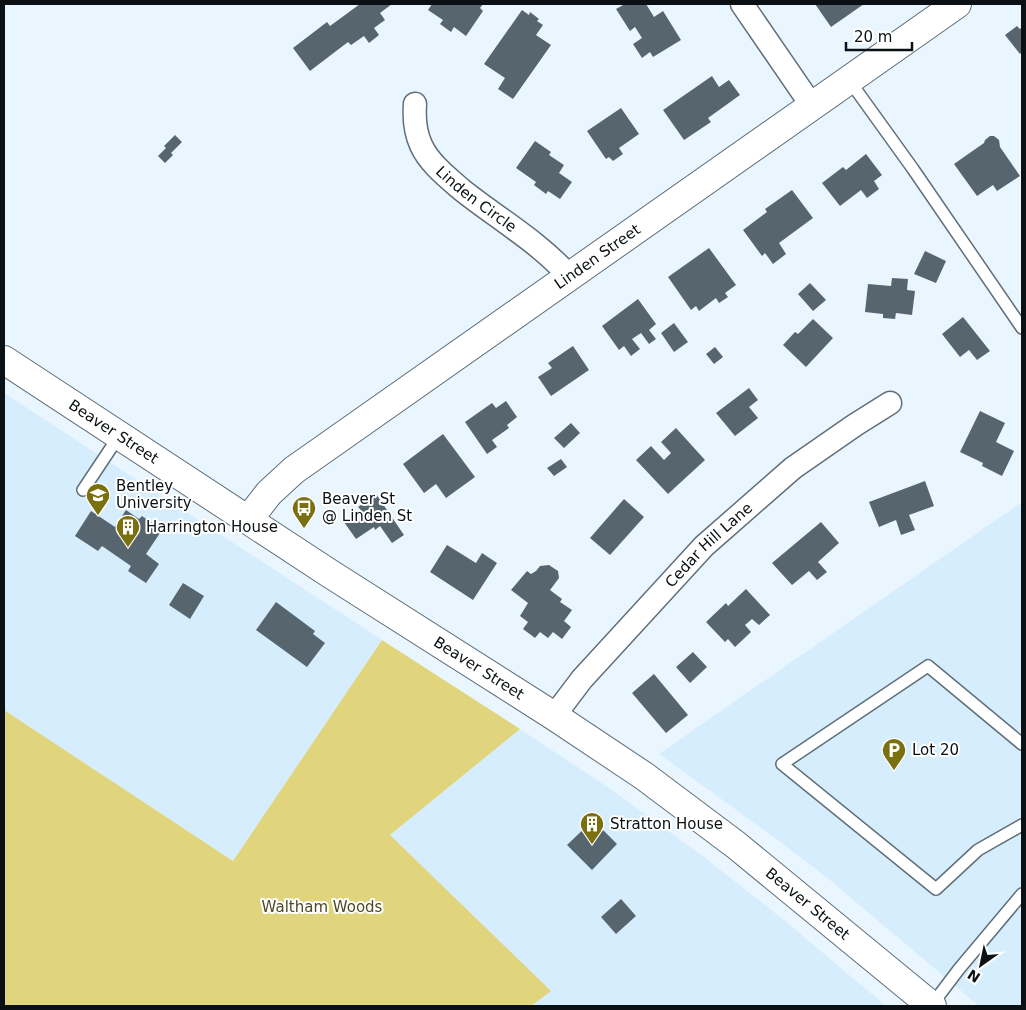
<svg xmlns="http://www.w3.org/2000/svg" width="1026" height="1010" font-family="'DejaVu Sans',sans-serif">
	<rect width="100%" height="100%" fill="#e9f6ff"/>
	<!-- built -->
	<path fill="#d5edfd" d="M4,393L382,640L233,861L4,710Z
		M1022,502V1006H979L831,881L786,846L659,754Z
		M520,729L612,790L704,857L785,921L886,1006H531L550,991L390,835Z"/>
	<!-- green -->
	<path fill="#e0d57c" d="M382,640L520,729L390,835L551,991L531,1006H4V710L233,861Z"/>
	<!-- building -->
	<path fill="#57656f" d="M360,4H392L380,13L385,20L374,28L379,35L369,43L364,36L351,45L348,42L310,71L293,48L327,22L330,26Z
		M432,4H483L480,8L483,11L466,36L454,27L451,32L440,24L443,20L428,10Z
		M625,4H646L654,17L663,11L681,40L653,57L650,52L642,58L633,44L642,38L635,27L630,31L616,9Z
		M815,4H864L831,27Z
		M522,10L529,15L530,12L539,19L537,21L543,25L536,35L551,45L513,99L498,89L505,78L484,64Z
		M1017,26L1020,29L1022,27V52L1020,54L1005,35Z
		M712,76L719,87L729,80L740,95L708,118L711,122L684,140L663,110Z
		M621,108L639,134L619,148L623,154L613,161L609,157L606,159L587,131Z
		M175,135L182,142L171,153L173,155L165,163L158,156L166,148L164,146Z
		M990,136H994L999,140L1000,147L1020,176L997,191L993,185L977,196L954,164L984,143L985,140Z
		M535,141L551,152L549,155L564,165L559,173L572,182L560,199L548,191L546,194L534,185L536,182L516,168Z
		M866,154L882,175L874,181L879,189L867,198L861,190L840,206L822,183L843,167L846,170Z
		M792,190L813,218L779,243L786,254L773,264L765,253L762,256L743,230L767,212L765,209Z
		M709,248L736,285L725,293L728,297L719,303L716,298L699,311L696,306L691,310L668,277Z
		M925,251L946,261L936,283L914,274Z
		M892,278L908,279L907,290L915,291L912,315L896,313L895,319L883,318V314L865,312L868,284L891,286Z
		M810,283L826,300L813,311L798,294Z
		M638,299L656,324L649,330L656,339L649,344L641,333L632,339L640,349L631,356L624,346L619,350L602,326Z
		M963,317L990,351L977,360L969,350L960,357L942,334Z
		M813,319L833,338L806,367L783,345L795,332L798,334Z
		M674,323L688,342L674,352L661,333Z
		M573,346L589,370L551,396L538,377L552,368L548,363Z
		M715,347L723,357L714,364L706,354Z
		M749,388L758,400L749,407L758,418L735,436L716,413Z
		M506,401L517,417L507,425L509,428L492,440L497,447L487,454L465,422L492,403L496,408Z
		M980,411L1005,423L996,442L1014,451L1002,476L982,466L983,463L960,452Z
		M571,423L580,433L564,448L554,438Z
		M676,428L705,460L668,494L636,460L651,446L664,460L671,453L661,442Z
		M443,434L475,477L446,498L436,484L424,493L403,464Z
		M561,459L567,467L554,476L547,468Z
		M925,481L934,506L909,515L915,530L901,535L896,520L879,527L869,502Z
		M376,494L404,535L392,543L380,526L375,530L374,527L356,539L344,522L361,510L358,507Z
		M624,499L644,517L610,555L590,538Z
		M126,510L139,519L142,516L162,530L146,554L159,564L146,583L128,571L131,566L102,546L98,551L75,536L91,511L115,527Z
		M821,522L839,543L818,562L827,572L817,580L809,571L792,585L772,563Z
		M447,545L476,563L482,553L497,563L473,600L430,572Z
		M549,565L558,571L559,578L550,590L562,599L560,602L572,610L564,621L571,627L562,639L553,632L548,638L540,632L535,638L523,629L528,622L520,616L528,603L511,590L527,571L531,574L536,571L540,566Z
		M183,583L204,596L190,619L169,605Z
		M746,589L770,615L759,625L752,619L745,625L751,632L735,647L728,639L725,642L706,622L726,603L728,606Z
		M276,602L315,631L313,634L325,643L307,667L256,630Z
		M693,652L707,667L690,683L676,667Z
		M654,674L688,715L666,733L632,693Z
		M593,820L617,844L592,870L567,845Z
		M621,899L636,916L616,934L601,917Z"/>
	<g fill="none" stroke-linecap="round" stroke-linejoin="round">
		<!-- lane casing -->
		<g stroke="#606f79" stroke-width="14">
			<path id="lane" d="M849,80L913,169L1022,328
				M83,490L119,436
				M1022,744L928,666L782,764L936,889L978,850L1022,825
				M931,1006L959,969L1022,894"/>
		</g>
		<!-- street casing -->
		<g stroke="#606f79" stroke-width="25">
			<g id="street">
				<path d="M742,4L812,106"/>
				<path id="s1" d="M415,104C414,118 415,132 421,145C429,163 447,177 462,190C497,218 539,242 569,276"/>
				<path id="s2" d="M554,716L582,679L704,546L793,468L855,425L890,403"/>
			</g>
		</g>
		<!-- secondary casing -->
		<g stroke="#606f79" stroke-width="30">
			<g id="secondary">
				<path id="s3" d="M4,360L329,573L554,716L644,776L736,845L932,1006"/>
				<path id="s4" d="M248,520L269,493L294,470L957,4"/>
			</g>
		</g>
		<!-- lane -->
		<use href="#lane" stroke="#fff" stroke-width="11"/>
		<!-- street -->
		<use href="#street" stroke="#fff" stroke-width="22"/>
		<!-- secondary -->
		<use href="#secondary" stroke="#fff" stroke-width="28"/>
	</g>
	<!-- icons -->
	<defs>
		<g id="university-pin" transform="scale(1.25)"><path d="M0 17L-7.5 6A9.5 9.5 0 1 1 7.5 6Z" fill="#7b700f" stroke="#fff"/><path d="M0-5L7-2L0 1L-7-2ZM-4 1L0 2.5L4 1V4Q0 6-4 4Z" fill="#fff"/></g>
		<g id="bus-pin" transform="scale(1.25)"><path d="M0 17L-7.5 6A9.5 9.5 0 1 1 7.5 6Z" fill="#7b700f" stroke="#fff"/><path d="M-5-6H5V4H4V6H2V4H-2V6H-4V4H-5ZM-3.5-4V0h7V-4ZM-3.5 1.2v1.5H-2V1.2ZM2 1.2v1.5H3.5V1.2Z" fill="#fff"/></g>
		<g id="building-pin" transform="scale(1.25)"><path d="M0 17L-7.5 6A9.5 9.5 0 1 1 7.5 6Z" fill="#7b700f" stroke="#fff"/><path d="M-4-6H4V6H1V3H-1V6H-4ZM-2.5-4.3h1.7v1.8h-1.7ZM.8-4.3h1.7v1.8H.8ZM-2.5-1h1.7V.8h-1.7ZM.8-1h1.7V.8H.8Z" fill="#fff"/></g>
		<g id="parking-pin" transform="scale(1.25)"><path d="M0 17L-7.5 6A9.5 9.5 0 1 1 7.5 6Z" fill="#7b700f" stroke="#fff"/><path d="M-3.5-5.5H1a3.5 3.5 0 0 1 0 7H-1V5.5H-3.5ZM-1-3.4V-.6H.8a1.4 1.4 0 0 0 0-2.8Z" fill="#fff"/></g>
	</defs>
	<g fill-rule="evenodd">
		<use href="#university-pin" x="98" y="495"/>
		<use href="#bus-pin" x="304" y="508"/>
		<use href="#building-pin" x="128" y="527"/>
		<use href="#parking-pin" x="894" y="750"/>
		<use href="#building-pin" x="592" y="824"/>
	</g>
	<g text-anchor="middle" stroke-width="4" stroke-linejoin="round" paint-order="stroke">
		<!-- street labels -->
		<g font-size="15" fill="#0a1013" stroke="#fff">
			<text dy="5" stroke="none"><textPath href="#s1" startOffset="120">Linden Circle</textPath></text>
			<text dy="5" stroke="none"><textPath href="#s4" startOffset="439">Linden Street</textPath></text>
			<text dy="5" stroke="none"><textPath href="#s3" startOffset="131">Beaver Street</textPath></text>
			<text dy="5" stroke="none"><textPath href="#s2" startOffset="231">Cedar Hill Lane</textPath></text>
			<text dy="5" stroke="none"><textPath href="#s3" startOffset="566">Beaver Street</textPath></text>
			<text dy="5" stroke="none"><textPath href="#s3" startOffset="971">Beaver Street</textPath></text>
		</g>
		<!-- poi labels -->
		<g font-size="15" fill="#0a1013" stroke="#fff" text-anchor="start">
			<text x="116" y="491">Bentley<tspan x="116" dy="17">University</tspan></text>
			<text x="322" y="504">Beaver St<tspan x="322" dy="17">@ Linden St</tspan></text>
			<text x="146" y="532">Harrington House</text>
			<text x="912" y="755">Lot 20</text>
			<text x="610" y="829">Stratton House</text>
		</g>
		<!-- park labels -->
		<g font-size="15" fill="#4e4920" stroke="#fff">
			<text x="322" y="912">Waltham Woods</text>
		</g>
	</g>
	<!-- border -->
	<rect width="1026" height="1010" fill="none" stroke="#0a1013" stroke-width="10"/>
	<!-- north arrow -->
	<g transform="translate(981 965) rotate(213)" stroke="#ffffff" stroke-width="4" paint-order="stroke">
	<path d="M0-4L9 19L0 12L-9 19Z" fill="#0a1013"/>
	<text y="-8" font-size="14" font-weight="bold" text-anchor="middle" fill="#0a1013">N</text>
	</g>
	<!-- scale -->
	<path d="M846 42v8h66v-8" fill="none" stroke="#0a1013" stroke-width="2.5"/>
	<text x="854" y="42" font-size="15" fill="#0a1013" stroke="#ffffff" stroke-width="4" paint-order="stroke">20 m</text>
</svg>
